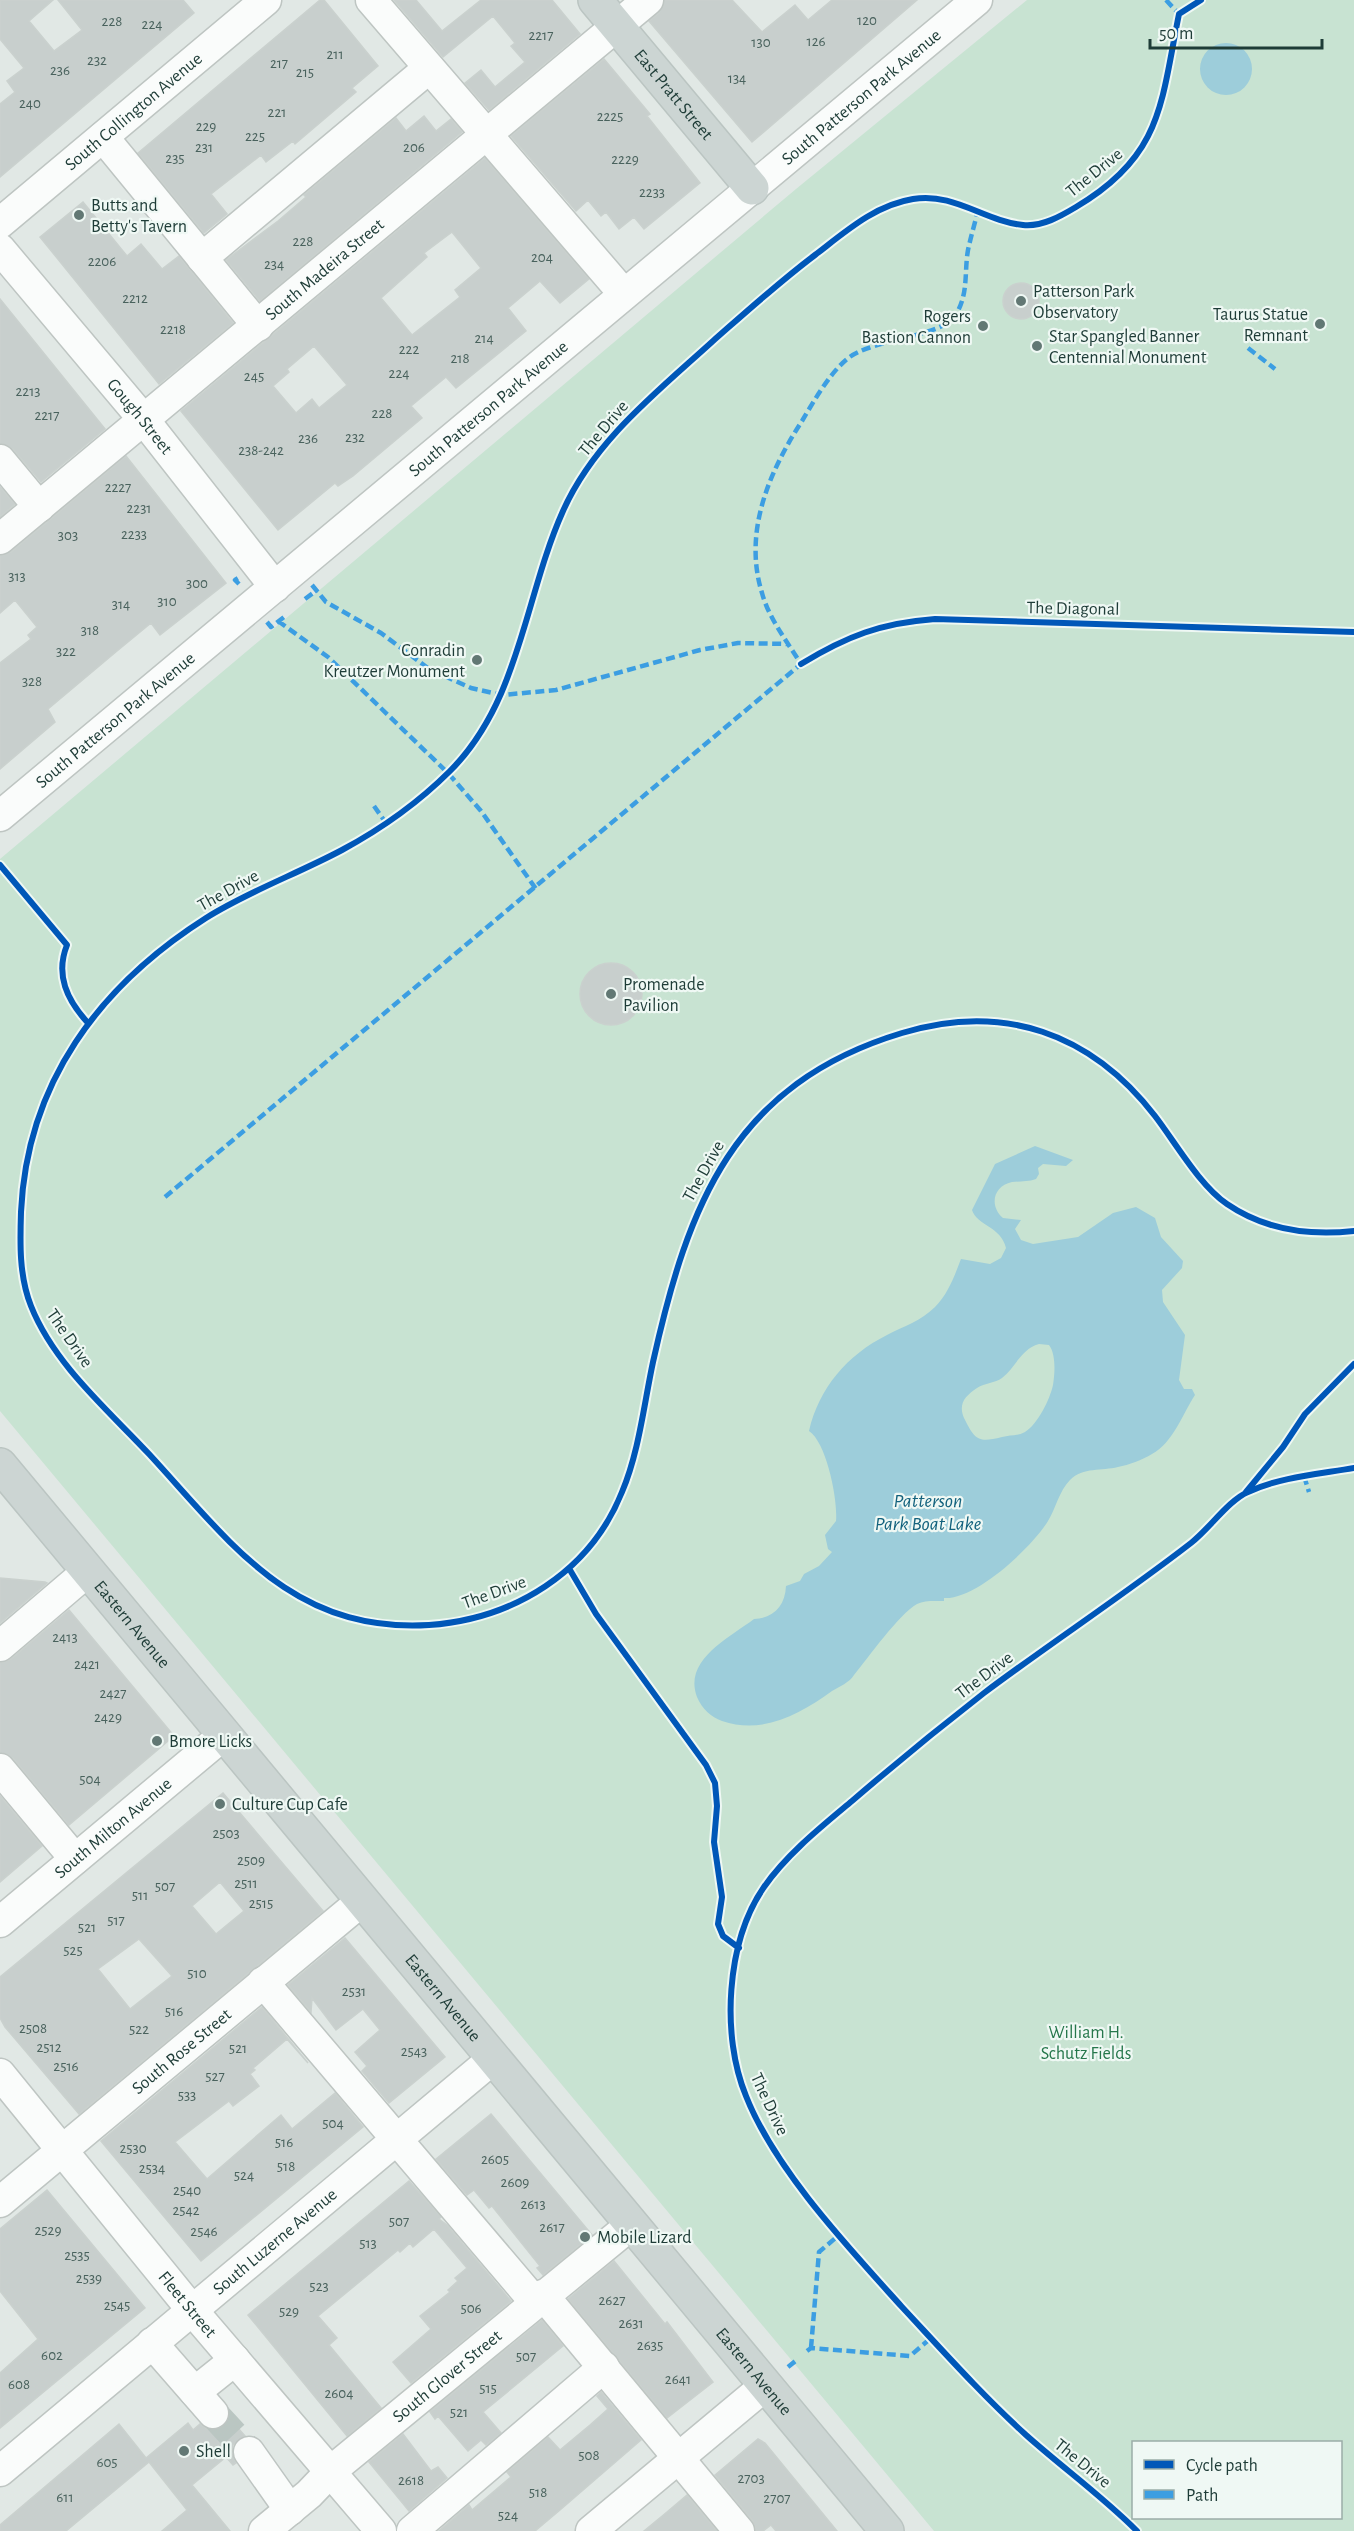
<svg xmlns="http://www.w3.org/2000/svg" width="1354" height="2531" font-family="'Alegreya Sans',sans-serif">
	<rect width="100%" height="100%" fill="#e1e8e5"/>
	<!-- green -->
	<path fill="#c8e3d2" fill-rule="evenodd" d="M1027,0H1354V2531H934L0,1411V859L796,189ZM1134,2442H1340V2518H1134Z"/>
	<!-- water -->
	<path fill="#9dcdda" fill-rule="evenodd" d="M1200 69a26 26 0 1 1 52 0a26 26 0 1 1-52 0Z
		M1035,1146L1073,1160L1066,1166L1043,1164L1038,1168L1039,1174L1036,1179C1028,1182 1020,1181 1012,1182C993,1186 989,1206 1003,1218L1021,1220L1015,1229L1021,1240L1033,1244L1078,1237L1113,1213L1136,1207L1155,1218L1161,1237L1183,1261L1182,1268L1162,1290L1163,1302L1185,1335L1179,1380L1184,1389H1192L1195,1395C1183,1413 1173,1443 1152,1454C1142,1460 1129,1465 1118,1467C1102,1471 1083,1467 1070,1480C1059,1491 1056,1508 1048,1521C1032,1547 976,1600 944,1598V1601C935,1601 925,1600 917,1604C899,1614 868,1658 854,1675C850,1682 839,1687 832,1691C800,1714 763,1735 722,1721C711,1717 702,1709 697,1697C683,1660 729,1638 754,1619C774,1618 785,1606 786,1586L800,1581L804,1574L819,1566L832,1552L828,1549L825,1535L836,1521C838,1501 827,1443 809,1431C819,1388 847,1355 887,1335C904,1326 921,1321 935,1307C948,1294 954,1277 961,1259L990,1264L1001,1258L1006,1248C1001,1226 977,1226 972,1210L995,1164ZM1039,1344L1049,1345C1056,1354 1055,1373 1053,1385C1050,1399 1038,1424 1025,1432C1018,1436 1010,1435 1002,1437C978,1443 975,1440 964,1418C958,1404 965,1396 977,1388C985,1383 995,1383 1002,1378C1016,1367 1021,1349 1039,1344Z"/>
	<!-- building -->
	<path fill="#c8cfcd" stroke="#cad1ce" stroke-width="1.5" fill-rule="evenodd" d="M0,0H53L29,21L54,51L82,30L58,0H183L194,13L0,177V104L15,92L7,81L24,68L0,39Z
		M320,0H324L378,66L352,88L356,92L295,144L293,141L266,162L261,155L211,194L227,214L204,233L138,153Z
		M394,0H416L442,31L481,0H552L580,34L489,110L465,83L481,70L495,87L525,62L511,46L515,43L493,16L443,57Z
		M665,0H732L762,32L795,5L808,20L832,0H917L752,142L649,21L659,13Z
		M604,59L650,114L647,116L700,183L644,229L634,217L619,229L606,212L601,216L588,200L576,211L511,136Z
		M424,116L436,131L451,119L462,132L260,301L226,260L278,221L306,197L304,195L396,118L406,131Z
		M485,158L589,279L560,303L540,281L508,308L526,331L456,388L446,377L411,406L422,418L353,476L338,486L335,483L278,530L181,411ZM452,232L481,268L455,290L460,297L412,335L381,298L427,257L424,253ZM314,346L347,385L319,408L312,399L296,413L273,386L289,372L287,369Z
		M83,202L127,256L141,244L162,269L179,256L233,323L159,384L40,237Z
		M1003 301a18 18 0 1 1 36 0a18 18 0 1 1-36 0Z
		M0,299L105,429L41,482L13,449L0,443Z
		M126,456L226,583L160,635L151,623L117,651L48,709L55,722L0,769V663L31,639L28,635L37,627L15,600L0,613V556L11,552Z
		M0,487L15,504L0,517Z
		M580 994a31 31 0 1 1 62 0a31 31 0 1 1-62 0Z
		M0,1578L45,1582L47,1583L0,1623Z
		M69,1610L174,1736L69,1825L13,1758L0,1752V1663L11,1659Z
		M223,1793L323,1911L79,2114L5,2027L0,2018V1977ZM220,1882L244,1911L216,1934L192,1906ZM139,1939L172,1976L130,2009L98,1969Z
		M0,1796L42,1846L0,1882Z
		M345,1938L445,2057L389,2103L362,2071L367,2066L355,2052L380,2030L363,2009L336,2030L312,1998L311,2012L288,1985Z
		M262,2007L308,2063L287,2039L253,2068L255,2070L250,2074L259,2086L233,2106L229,2101L175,2142L207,2179L281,2115L292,2129L335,2093L363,2127L201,2261L101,2141Z
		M491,2114L592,2235L543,2275L537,2268L540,2266L492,2206L489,2208L474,2190L467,2195L436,2159Z
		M409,2181L441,2217L439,2219L447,2225L511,2301L411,2383L393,2362L431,2329L420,2316L450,2292L448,2290L458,2281L455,2278L467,2268L434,2229L413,2247L410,2243L400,2252L398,2250L318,2316L337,2338L329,2345L381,2408L347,2436L248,2315Z
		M47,2190L145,2308L0,2428V2373L38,2339L0,2291V2229Z
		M614,2261L665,2324L667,2322L713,2382L667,2418L568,2299Z
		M542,2320L563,2346L483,2412L501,2433L486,2445L481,2440L468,2451L438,2416L435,2419L430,2412Z
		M601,2392L641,2440L560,2510L535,2531H439L469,2505L472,2510L511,2477L507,2472L548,2437L560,2450L590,2425L608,2409L597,2396Z
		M229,2418L245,2436L233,2445L232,2454L236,2463L233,2465L226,2457L192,2485L230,2531H162L187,2510L149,2462L66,2531H0V2525L119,2424L146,2458L188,2423L193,2430L200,2424L207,2429L216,2430L224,2426Z
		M403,2434L431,2471L438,2467L447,2478L409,2511L369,2462Z
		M758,2439L765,2443L837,2531H776L771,2525L763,2531H756L752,2520L715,2475Z
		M687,2495L717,2531H644L667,2512Z"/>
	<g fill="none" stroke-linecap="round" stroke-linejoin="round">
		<!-- minor-tunnel -->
		<path stroke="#bac6c2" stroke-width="30" stroke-dasharray="30 15" stroke-linecap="butt" d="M213,2413L249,2452"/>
		<!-- minor casing -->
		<g stroke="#bec5c2" stroke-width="33">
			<g id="minor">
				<path d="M371,0L624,294"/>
				<path d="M103,137L258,326"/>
				<path id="s1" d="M0,223L266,0"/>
				<path id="s2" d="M0,249L144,420L275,587"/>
				<path d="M202,258L429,68"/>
				<path d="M0,460L39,507"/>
				<path id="s3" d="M0,539L648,0"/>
				<path id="s4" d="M0,816L977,0"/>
				<path d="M0,1646L88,1571"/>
				<path d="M0,1769L75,1859"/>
				<path id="s5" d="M0,1922L225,1734"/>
				<path d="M263,1982L535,2302"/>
				<path id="s6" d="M0,2074L192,2310L381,2531"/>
				<path id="s7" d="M0,2202L363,1900"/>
				<path d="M543,2295L739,2531"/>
				<path d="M152,2343L213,2413"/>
				<path d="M195,2392L235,2360"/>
				<path d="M249,2452L290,2510"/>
				<path id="s8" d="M0,2471L494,2058"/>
				<path id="s9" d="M264,2531L309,2494L331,2471L632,2224"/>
				<path d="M412,2531L604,2367"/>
				<path d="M591,2531L766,2385"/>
			</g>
		</g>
		<!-- major casing -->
		<g stroke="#bbc5c2" stroke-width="36">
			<g id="major">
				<path id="s10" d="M595,0L752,188"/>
				<path id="s11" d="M0,1465L887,2531"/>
			</g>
		</g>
		<!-- minor -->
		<use href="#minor" stroke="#fafcfb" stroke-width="30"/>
		<!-- major -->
		<use href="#major" stroke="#ccd5d3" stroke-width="33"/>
		<!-- quiet -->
		<path stroke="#3c9ee2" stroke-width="4.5" stroke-dasharray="9 4.5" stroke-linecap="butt" d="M1166,0L1179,14
			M1248,348L1275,369
			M239,584L235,580L240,577
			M312,585L326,602L381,633L429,669L471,688L502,695L556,690L700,650L738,643L788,644
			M305,599L317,590
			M278,621L328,657L448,773L481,811L536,889
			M267,622L271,627L284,617
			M374,806L386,823
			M165,1197L801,664C787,641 769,619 762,593C743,532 769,472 802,421C814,401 829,374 847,359C871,339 941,337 955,316C969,294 964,273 968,250C971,236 975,223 978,210
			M1304,1476L1309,1492
			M811,2348L819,2252L839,2235
			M807,2351L811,2348L910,2356L931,2338
			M788,2367L798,2359"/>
		<!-- cycleway casing -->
		<g stroke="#eff8f4" stroke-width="10">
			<path id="cycleway" d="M1201,0L1179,14C1161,102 1163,156 1076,207C1061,216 1042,227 1023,225C984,221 954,192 913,199C875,205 845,232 815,255C779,282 746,312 713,341C657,392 594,441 563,511C524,598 520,701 450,771C419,802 381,829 342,850C297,874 249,891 206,918C99,986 27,1083 21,1212C20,1243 19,1276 31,1306C54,1364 107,1409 149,1454C232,1544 292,1633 429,1625C514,1619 590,1572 622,1492C639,1452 644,1404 653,1362C688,1205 733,1084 902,1033C1003,1002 1091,1033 1155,1116C1175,1142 1200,1186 1227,1204C1265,1230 1309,1236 1354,1231
				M801,664C847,636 881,623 935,619L1354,632
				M0,865L67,945C55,975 67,1000 88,1023
				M1246,1492L1283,1447L1305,1414L1354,1364
				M570,1570L596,1614L706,1765L715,1783L717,1806L714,1842L722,1897L718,1924L723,1936L739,1948
				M1137,2531C1102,2496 1063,2468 1026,2435C982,2395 942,2350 902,2307C849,2248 775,2170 746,2096C721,2036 726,1942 764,1887C787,1854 821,1827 852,1801C895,1764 939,1728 984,1693C1052,1642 1124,1595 1191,1543C1209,1529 1229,1500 1248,1492C1280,1477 1320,1474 1354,1468"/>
		</g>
		<!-- cycleway -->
		<use href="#cycleway" stroke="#0057b8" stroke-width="6"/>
	</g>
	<!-- markers -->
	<g fill="#627874" stroke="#eff8f4" stroke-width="2">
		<circle cx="79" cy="215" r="6"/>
		<circle cx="1021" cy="301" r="6"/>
		<circle cx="1320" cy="324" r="6"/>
		<circle cx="983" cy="326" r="6"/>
		<circle cx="1037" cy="346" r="6"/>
		<circle cx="477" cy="660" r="6"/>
		<circle cx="611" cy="994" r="6"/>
		<circle cx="157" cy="1741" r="6"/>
		<circle cx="220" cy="1804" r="6"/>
		<circle cx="585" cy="2237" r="6"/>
		<circle cx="184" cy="2451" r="6"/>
	</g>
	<g text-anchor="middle" stroke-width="4.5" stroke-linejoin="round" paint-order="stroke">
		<!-- number labels -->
		<g font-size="15" fill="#49625d">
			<text x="867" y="25">120</text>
			<text x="112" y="26">228</text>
			<text x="152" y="29">224</text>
			<text x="541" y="40">2217</text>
			<text x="816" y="46">126</text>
			<text x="761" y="47">130</text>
			<text x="335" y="59">211</text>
			<text x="97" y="65">232</text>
			<text x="279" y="68">217</text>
			<text x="60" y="75">236</text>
			<text x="305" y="77">215</text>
			<text x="737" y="83">134</text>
			<text x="30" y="108">240</text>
			<text x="277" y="117">221</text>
			<text x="610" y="121">2225</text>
			<text x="206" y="131">229</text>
			<text x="255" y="141">225</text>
			<text x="204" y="152">231</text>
			<text x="414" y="152">206</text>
			<text x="175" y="163">235</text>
			<text x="625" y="164">2229</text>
			<text x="652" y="197">2233</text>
			<text x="303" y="246">228</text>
			<text x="542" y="262">204</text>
			<text x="102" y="266">2206</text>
			<text x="274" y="269">234</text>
			<text x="135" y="303">2212</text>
			<text x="173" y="334">2218</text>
			<text x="484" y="343">214</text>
			<text x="409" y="354">222</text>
			<text x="460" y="363">218</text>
			<text x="399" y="378">224</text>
			<text x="254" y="381">245</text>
			<text x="28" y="396">2213</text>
			<text x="382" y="418">228</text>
			<text x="47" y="420">2217</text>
			<text x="355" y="442">232</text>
			<text x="308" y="443">236</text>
			<text x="261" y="455">238-242</text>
			<text x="118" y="492">2227</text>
			<text x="139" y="513">2231</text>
			<text x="134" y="539">2233</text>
			<text x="68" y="540">303</text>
			<text x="17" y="581">313</text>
			<text x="197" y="588">300</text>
			<text x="167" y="606">310</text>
			<text x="121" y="609">314</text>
			<text x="90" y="635">318</text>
			<text x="66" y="656">322</text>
			<text x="32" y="686">328</text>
			<text x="65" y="1642">2413</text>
			<text x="87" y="1669">2421</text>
			<text x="113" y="1698">2427</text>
			<text x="108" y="1722">2429</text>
			<text x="90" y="1784">504</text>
			<text x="226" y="1838">2503</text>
			<text x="251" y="1865">2509</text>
			<text x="246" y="1888">2511</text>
			<text x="165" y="1891">507</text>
			<text x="140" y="1900">511</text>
			<text x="261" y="1908">2515</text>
			<text x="116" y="1925">517</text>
			<text x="87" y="1932">521</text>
			<text x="73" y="1955">525</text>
			<text x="197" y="1978">510</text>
			<text x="354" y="1996">2531</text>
			<text x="174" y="2016">516</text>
			<text x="33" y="2033">2508</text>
			<text x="139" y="2034">522</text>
			<text x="49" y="2052">2512</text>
			<text x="238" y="2053">521</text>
			<text x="414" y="2056">2543</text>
			<text x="66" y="2071">2516</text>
			<text x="215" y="2081">527</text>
			<text x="187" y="2100">533</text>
			<text x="333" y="2128">504</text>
			<text x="284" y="2147">516</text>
			<text x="133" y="2153">2530</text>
			<text x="495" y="2164">2605</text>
			<text x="286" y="2171">518</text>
			<text x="152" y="2173">2534</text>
			<text x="244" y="2180">524</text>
			<text x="515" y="2187">2609</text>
			<text x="187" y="2195">2540</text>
			<text x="533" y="2209">2613</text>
			<text x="186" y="2215">2542</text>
			<text x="399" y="2226">507</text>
			<text x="552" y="2232">2617</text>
			<text x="48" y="2235">2529</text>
			<text x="204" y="2236">2546</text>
			<text x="368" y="2248">513</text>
			<text x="77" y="2260">2535</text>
			<text x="89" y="2283">2539</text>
			<text x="319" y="2291">523</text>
			<text x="612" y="2305">2627</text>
			<text x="117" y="2310">2545</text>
			<text x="471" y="2313">506</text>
			<text x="289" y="2316">529</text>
			<text x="631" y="2328">2631</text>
			<text x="650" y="2350">2635</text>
			<text x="52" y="2360">602</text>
			<text x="526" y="2361">507</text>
			<text x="678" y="2384">2641</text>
			<text x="19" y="2389">608</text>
			<text x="488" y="2393">515</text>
			<text x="339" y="2398">2604</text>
			<text x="459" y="2417">521</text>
			<text x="589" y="2460">508</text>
			<text x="107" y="2467">605</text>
			<text x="751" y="2483">2703</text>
			<text x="411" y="2485">2618</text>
			<text x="538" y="2497">518</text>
			<text x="65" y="2502">611</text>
			<text x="777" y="2503">2707</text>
			<text x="508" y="2520">524</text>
		</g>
		<!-- street labels -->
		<g font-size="18" fill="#1e3c37" stroke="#eff8f4">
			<text dy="6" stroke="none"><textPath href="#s10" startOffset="123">East Pratt Street</textPath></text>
			<text dy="6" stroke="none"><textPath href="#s4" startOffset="1122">South Patterson Park Avenue</textPath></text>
			<text dy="6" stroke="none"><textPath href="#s1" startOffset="174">South Collington Avenue</textPath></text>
			<text transform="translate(1094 172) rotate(-39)" y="6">The Drive</text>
			<text dy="6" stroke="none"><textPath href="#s3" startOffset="422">South Madeira Street</textPath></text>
			<text dy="6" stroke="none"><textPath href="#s4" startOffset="636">South Patterson Park Avenue</textPath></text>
			<text dy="6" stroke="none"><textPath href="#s2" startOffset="218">Gough Street</textPath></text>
			<text transform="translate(603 428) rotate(-50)" y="6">The Drive</text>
			<text transform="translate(1073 608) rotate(1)" y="6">The Diagonal</text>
			<text dy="6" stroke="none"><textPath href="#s4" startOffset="150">South Patterson Park Avenue</textPath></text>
			<text transform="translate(228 890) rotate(-29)" y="6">The Drive</text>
			<text transform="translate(703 1171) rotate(-61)" y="6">The Drive</text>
			<text transform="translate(70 1338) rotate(55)" y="6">The Drive</text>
			<text transform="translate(494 1592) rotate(-20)" y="6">The Drive</text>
			<text dy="6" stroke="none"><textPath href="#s11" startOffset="207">Eastern Avenue</textPath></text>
			<text transform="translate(984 1675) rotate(-37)" y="6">The Drive</text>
			<text dy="6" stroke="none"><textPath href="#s5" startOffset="147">South Milton Avenue</textPath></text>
			<text dy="6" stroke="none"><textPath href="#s11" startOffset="693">Eastern Avenue</textPath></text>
			<text dy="6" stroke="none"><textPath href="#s7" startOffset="236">South Rose Street</textPath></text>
			<text transform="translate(770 2104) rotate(65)" y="6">The Drive</text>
			<text dy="6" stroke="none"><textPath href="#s8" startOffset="358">South Luzerne Avenue</textPath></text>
			<text dy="6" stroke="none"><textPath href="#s6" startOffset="297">Fleet Street</textPath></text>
			<text dy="6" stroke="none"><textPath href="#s11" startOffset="1179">Eastern Avenue</textPath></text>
			<text dy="6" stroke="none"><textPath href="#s9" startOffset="240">South Glover Street</textPath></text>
			<text transform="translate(1083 2463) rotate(39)" y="6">The Drive</text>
		</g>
		<!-- poi labels -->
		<g font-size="18" fill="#1e3c37" stroke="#eff8f4" text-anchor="start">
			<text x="91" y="211">Butts and<tspan x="91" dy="21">Betty's Tavern</tspan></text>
			<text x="1033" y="297">Patterson Park<tspan x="1033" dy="21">Observatory</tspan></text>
			<text x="1308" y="320" text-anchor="end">Taurus Statue<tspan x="1308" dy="21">Remnant</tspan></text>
			<text x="971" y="322" text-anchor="end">Rogers<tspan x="971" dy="21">Bastion Cannon</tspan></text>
			<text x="1049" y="342">Star Spangled Banner<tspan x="1049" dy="21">Centennial Monument</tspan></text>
			<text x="465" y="656" text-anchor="end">Conradin<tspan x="465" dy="21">Kreutzer Monument</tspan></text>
			<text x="623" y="990">Promenade<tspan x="623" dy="21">Pavilion</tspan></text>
			<text x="169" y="1747">Bmore Licks</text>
			<text x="232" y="1810">Culture Cup Cafe</text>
			<text x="597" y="2243">Mobile Lizard</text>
			<text x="196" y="2457">Shell</text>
		</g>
		<!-- park labels -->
		<g font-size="18" fill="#25774b" stroke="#eff8f4">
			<text x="1086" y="2038">William H.<tspan x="1086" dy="21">Schutz Fields</tspan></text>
		</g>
		<!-- water labels -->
		<g font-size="20" font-style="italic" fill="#13627d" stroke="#eff8f4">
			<text x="928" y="1507">Patterson<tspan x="928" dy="23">Park Boat Lake</tspan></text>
		</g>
	</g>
	<!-- legend -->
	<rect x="1132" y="2441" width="210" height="78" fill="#eff8f4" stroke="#9bada8" stroke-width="1.5"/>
	<rect x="1144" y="2460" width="30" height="9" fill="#0057b8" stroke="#9bada8" stroke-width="1.5"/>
	<text x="1186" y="2471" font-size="18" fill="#1e3c37">Cycle path</text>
	<rect x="1144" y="2490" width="30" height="9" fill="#3c9ee2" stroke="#9bada8" stroke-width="1.5"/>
	<text x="1186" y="2501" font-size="18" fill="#1e3c37">Path</text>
	<!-- scale -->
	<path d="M1150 39v9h172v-9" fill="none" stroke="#1e3c37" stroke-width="3"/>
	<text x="1159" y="39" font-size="18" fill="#1e3c37" stroke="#eff8f4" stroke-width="4.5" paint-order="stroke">50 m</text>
</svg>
